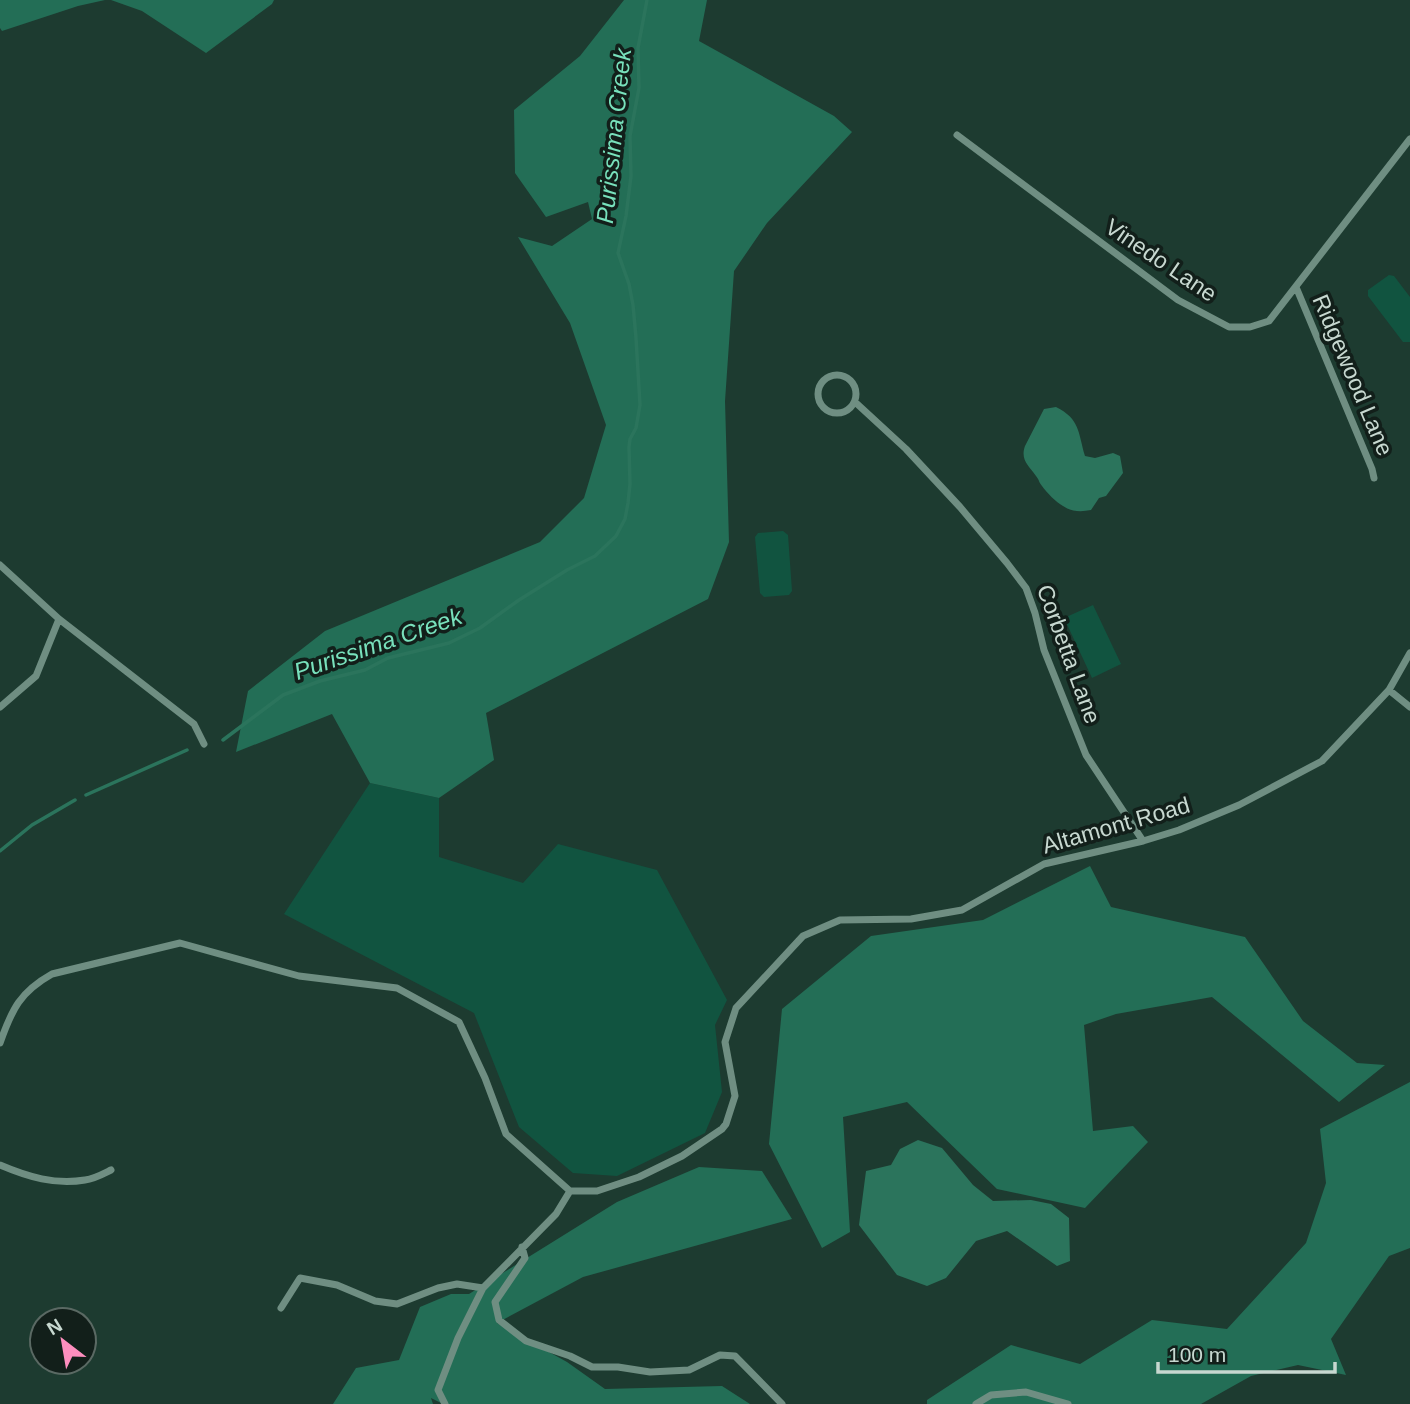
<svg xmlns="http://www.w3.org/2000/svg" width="1410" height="1404" font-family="Helvetica,sans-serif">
	<rect width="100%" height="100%" fill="#1d3b30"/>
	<!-- green -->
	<path fill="#115440" d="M1389,275L1394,276L1410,297V342H1403L1368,296V290Z
		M783,531L788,535L792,591L789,595L764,597L760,593L755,537L758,533Z
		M1093,605L1121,664L1092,678L1064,618Z
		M370,783L439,798V857L523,883L558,844L657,870L727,1000L715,1025L722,1092L705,1133L617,1176L573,1173L519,1127L474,1013L284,914Z"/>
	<!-- forest -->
	<path fill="#236e56" d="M0,0H105L78,6L2,31L0,28Z
		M111,0H274L272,4L206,53L142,11Z
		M624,0H707L699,41L834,116L852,132L767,223L734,271L725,401L729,542L708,599L486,713L494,760L439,798L370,783L332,714L236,752L248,691L325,631L540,542L584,498L606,425L570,323L518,237L552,246L592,219L588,202L546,217L515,173L514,110L580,56Z
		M1090,866L1111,907L1245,937L1303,1021L1357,1063L1385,1065L1339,1102L1212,997L1116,1014L1084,1025L1093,1131L1133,1126L1148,1142L1085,1208L997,1189L907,1102L843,1117L850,1232L822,1248L769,1144L782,1009L871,936L983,920Z
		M1410,1082V1248L1389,1256L1331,1339L1346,1375L1298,1365L1251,1376L1201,1404H927V1400L1011,1345L1080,1364L1152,1320L1227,1329L1306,1243L1326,1183L1320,1129Z
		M699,1167L762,1171L792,1219L583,1277L497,1323L567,1362L605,1389L722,1386L750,1404H443L431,1398L433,1404H333L356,1368L399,1360L420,1307L451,1294H469L617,1202Z"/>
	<!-- water -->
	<path fill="#2b745c" d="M1056,407C1080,419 1078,432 1085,456L1095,458L1113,453L1120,456L1123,473L1106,496L1099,498L1091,510C1081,512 1072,512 1063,506C1056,502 1047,493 1042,486C1038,481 1040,481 1036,476C1029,466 1020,460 1025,446L1044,409Z
		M918,1140L942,1148L973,1185L993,1201L1031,1200L1051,1204L1069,1218L1070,1261L1057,1266L1007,1231L976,1241L946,1278L927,1286L897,1275L859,1225L866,1171L891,1165L900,1149Z"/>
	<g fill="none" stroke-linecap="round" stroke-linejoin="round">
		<!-- stream -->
		<path stroke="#2b745c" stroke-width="3.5" d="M223,740L283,695L320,681L365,670L388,658L449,643L480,628L519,600L567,570L595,556L616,536L625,519L628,503L630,484L629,447L630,439L636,428L640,405L636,338L633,305L629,284L618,253L626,216L631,176L630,136L639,88L638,48L647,0
			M86,795L187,750
			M0,851L32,825L75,800"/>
		<!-- street -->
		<path stroke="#6f8e82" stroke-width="7" d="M957,135L1178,300L1229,327H1250L1269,321L1410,139
			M1296,287L1372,469L1374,478
			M818 394a19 19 0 1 1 38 0a19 19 0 1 1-38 0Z
			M855,402L906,449L960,507L1007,563L1026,588L1035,613L1044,650L1086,755L1143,841
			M0,565L59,619L36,676L0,707
			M59,619L194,724L204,744
			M1389,690L1410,707
			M0,1043C12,1009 20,992 52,974L180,943L299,976L397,988L459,1022L485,1078L506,1134L570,1191H597L639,1177L682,1156L722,1129L726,1124L735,1096L725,1042L736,1008L803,936L840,920L911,919L962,910L1044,864L1143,841L1179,830L1239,805L1322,761L1389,690L1410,653
			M0,1165C28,1177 55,1185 85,1180C94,1179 103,1174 111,1170
			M522,1247L525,1258L495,1302L499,1320L526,1341L570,1356L592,1367H618L650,1372L689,1370L720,1355L735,1356L782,1404
			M281,1308L300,1278L337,1285L375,1301L397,1304L438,1288L457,1284L483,1288
			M445,1404L438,1390L458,1338L483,1288L556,1214L570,1191
			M976,1404L991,1395L1026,1392L1068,1404"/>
	</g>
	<g text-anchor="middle" stroke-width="7" stroke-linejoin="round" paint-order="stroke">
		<!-- street labels -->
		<g font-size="23" fill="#c7d8d0" stroke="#121f1a">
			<text transform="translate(1161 260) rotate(34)" y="8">Vinedo Lane</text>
			<text transform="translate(1353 375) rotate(67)" y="8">Ridgewood Lane</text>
			<text transform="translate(1069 654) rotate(70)" y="8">Corbetta Lane</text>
			<text transform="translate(1116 825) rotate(-16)" y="8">Altamont Road</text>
		</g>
		<!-- water labels -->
		<g font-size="24" font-style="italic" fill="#78e1bc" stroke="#121f1a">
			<text transform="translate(614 136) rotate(-84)" y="8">Purissima Creek</text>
			<text transform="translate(378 644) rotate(-19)" y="8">Purissima Creek</text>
		</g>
	</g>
	<!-- north arrow -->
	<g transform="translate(63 1341) rotate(329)"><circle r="33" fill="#121f1a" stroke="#5a6963" stroke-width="2"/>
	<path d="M0-5L12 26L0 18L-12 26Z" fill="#fd8ebe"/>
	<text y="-10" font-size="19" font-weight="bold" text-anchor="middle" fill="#c7d8d0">N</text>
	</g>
	<!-- scale -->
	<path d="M1158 1362v10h177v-10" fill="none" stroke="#c7d8d0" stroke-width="3.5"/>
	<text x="1168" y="1362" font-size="21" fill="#c7d8d0" stroke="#121f1a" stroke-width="5" paint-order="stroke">100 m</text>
</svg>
